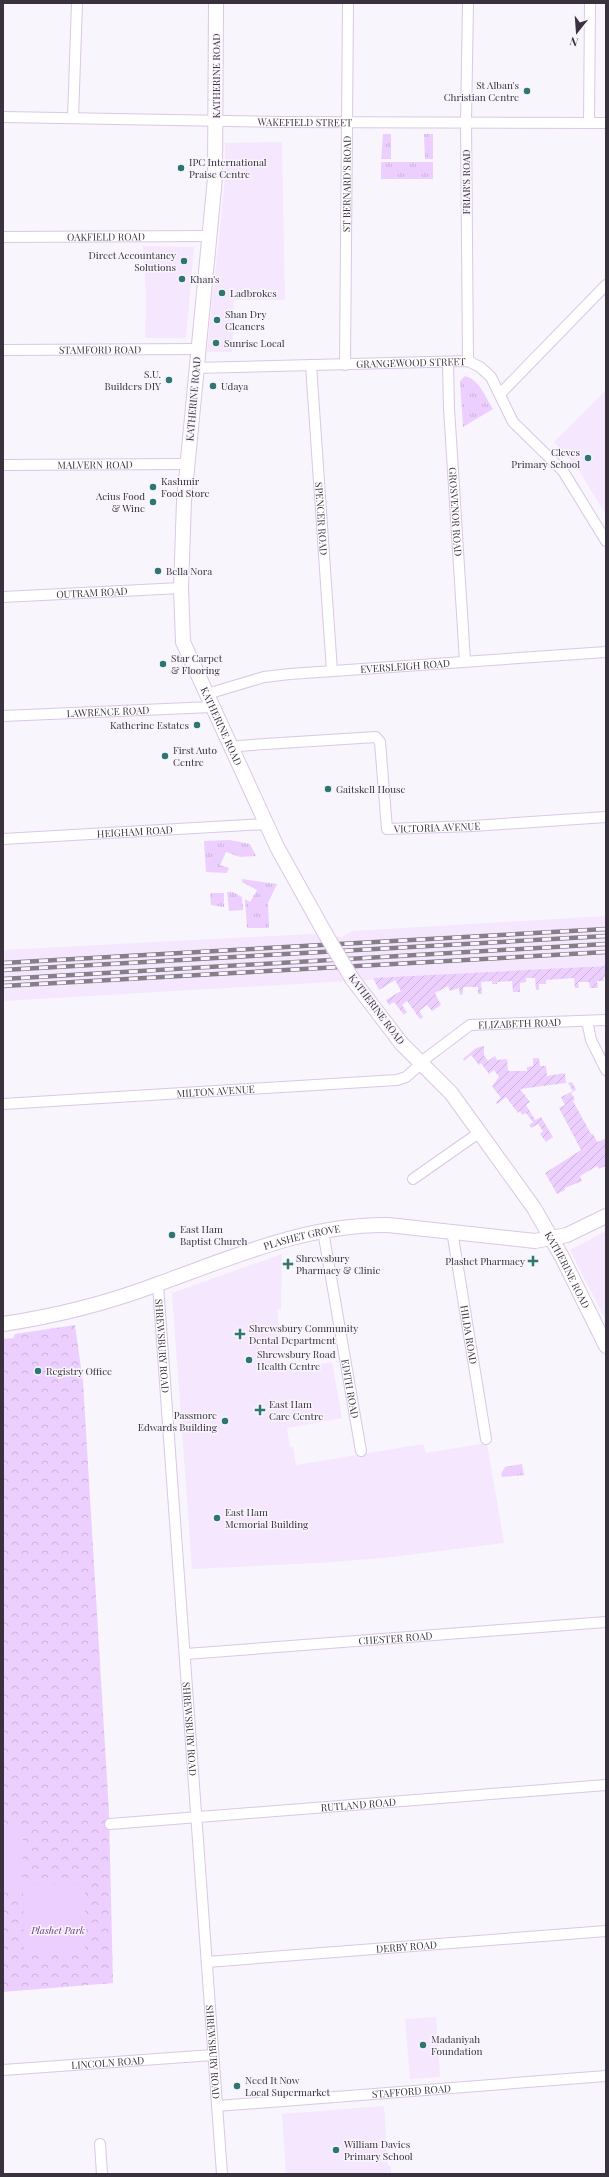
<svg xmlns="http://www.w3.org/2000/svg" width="609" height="2177" font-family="'Playfair Display',serif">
	<defs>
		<pattern id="grass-tufts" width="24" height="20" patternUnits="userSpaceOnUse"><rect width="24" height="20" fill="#eccffe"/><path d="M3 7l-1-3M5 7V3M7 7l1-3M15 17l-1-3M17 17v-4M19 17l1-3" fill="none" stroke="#cbb2db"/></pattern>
		<pattern id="park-crowns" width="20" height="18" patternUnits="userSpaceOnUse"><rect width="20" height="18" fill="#eccffe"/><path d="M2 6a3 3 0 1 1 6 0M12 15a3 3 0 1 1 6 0" fill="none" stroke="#cbb2db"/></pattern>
		<pattern id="garden-furrows" width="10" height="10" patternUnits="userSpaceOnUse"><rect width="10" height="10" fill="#eccffe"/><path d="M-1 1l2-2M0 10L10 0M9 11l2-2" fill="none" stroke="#cbb2db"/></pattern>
	</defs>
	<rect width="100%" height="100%" fill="#f9f5fc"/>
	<!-- built -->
	<path fill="#f5e7fe" d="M282,142L285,300H234L232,352H207L225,179V143Z
		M143,246L194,247L186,338H145L146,299Z
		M606,390V515L577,467L554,442Z
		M606,916V966L3,1001V950L311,934L342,937L352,931Z
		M606,1231V1321L570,1250Z
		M282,1254L281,1309L277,1310L281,1342L277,1372L332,1362L342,1418L287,1428L290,1447H293L296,1465L423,1444L426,1453L487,1443L504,1543L384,1558L317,1563L192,1569L172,1293Z
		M436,2017L440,2077L410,2079L405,2019Z
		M384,2106L388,2166H391V2174H286L282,2114Z"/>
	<!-- grass -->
	<path fill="url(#grass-tufts)" d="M383,134H391V159H381Z
		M424,134H433V159H425Z
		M381,162H433V179H381Z
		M465,376C479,379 486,398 493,409L463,427L460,381Z
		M230,840L250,844L256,856L240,857L226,852L220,865L229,868L227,873L206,872L204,841Z
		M242,879L277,884L268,903L269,928H247L245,899L250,902L257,890L242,882Z
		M227,892H233L242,897L243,910L229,911Z
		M210,893H224V907L211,905Z
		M522,1464L524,1475L502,1477L501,1474L505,1467Z"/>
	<!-- park -->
	<path fill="url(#park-crowns)" d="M75,1325L83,1382L109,1812L113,1983L3,1992V1339L13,1338L15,1334Z"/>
	<!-- garden -->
	<path fill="url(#garden-furrows)" d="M606,966V977H603L604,981H597L598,988H590L589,982H578L579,988H575L574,978L546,980V984H539V990H536L535,978H526V982L520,983V992H513L512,981L497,982V984H492V981L481,982L482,994H478V987H463V994L460,995L459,988L450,991L448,986L435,993L441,1005L432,1011L427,1005L419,1011L423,1017L420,1019L407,1001L402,1005L407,1012L404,1015L394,1002L389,1005L386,1000L401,991L395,980L379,990L373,978Z
		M484,1046V1055L488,1061L495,1056L497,1060L507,1059L508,1071H527V1067L533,1066V1058H539L540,1066H546L547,1076L565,1073L566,1083L520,1089L530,1102L526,1105L535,1120L541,1117L553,1137L546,1142L540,1134L543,1131L538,1124L531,1128L529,1125L533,1122L526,1113L522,1115L520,1111L518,1113L506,1097L497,1104L496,1102L501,1098L492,1086L499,1077L494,1070L489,1074L481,1063L479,1065L471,1055L464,1061L463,1059L476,1048Z
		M572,1082L576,1090L571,1093L575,1099L573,1101L591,1134H593L597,1142L605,1139L606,1141V1168L605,1166L599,1169L597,1166L580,1176L582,1181L565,1188V1190L557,1194L545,1173L581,1150L559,1108L565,1105L561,1097L573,1091L568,1083Z"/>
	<!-- pitch -->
	<path fill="#eccffe" d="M3,1827H23L22,1893H3Z
		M23,1884H85V1955H24Z"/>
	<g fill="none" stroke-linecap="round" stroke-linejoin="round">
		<!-- street casing -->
		<g stroke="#dbc7e7" stroke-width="12">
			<g id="street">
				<path id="s1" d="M3,117L282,122L606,123"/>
				<path d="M73,118L77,3"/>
				<path d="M589,123L590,3"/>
				<path id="s2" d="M3,237L210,236"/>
				<path id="s3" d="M3,350L197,349"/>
				<path d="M468,361L466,121L468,3"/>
				<path id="s4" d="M448,362L449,408L465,661"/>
				<path id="s5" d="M311,365L332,671"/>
				<path id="s6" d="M345,365L348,3"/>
				<path id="s7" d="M195,368L468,361L480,367L491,377L513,422L563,471L606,541"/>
				<path d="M500,394L606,285"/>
				<path id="s8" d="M3,465L186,464"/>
				<path id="s9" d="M3,597L181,588"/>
				<path id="s10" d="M207,694L264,677L290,674L606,652"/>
				<path id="s11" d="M3,716L212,707"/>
				<path id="s12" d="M231,750L239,746L265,744L376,737L380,742L387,829L473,826L606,817"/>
				<path id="s13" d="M3,839L266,824"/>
				<path d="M587,1021L591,1040L606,1070"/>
				<path id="s14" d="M421,1062L470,1025L606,1020"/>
				<path id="s15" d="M3,1104L397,1080L406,1077L422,1063"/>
				<path d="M413,1179L480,1132"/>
				<path id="s16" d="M323,1231L361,1451"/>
				<path id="s17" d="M454,1231L453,1237L486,1439"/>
				<path id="s18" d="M158,1285L222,2174"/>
				<path id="s19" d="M186,1654L606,1622"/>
				<path id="s20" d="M110,1824L606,1785"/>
				<path id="s21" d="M207,1962L606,1931"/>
				<path id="s22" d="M3,2070L213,2055"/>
				<path id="s23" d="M217,2106L606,2076"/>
				<path d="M100,2144L102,2174"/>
			</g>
		</g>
		<!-- secondary casing -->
		<g stroke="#dbc7e7" stroke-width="16">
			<g id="secondary">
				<path id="s24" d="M216,3L215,178L184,501L181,588L183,642L277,847L326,935"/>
				<path id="s25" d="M353,980L401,1043L451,1093L534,1208L562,1257L606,1346"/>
				<path id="s26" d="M3,1324C56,1316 108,1303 158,1284C233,1257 307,1224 388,1225L535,1241L567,1235L606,1216"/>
			</g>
		</g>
		<!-- street -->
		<use href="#street" stroke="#fff" stroke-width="10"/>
		<!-- secondary -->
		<use href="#secondary" stroke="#fff" stroke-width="14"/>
		<!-- rail casing -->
		<g stroke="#867f8a" stroke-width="4.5">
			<path id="rail" d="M3,963L606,929
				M3,970L606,936
				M3,979L606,944
				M3,986L606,952"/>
		</g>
		<!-- rail -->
		<use href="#rail" stroke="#f9f5fc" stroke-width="3" stroke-dasharray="9" stroke-linecap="butt"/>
		<!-- secondary-bridge casing -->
		<g stroke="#dbc7e7" stroke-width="16" stroke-linecap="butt">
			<path id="secondary-bridge" d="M326,935L353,980"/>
		</g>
		<!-- secondary-bridge -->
		<use href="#secondary-bridge" stroke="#fff" stroke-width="14"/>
	</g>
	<!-- markers -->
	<g fill="#2e7671" stroke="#f9f5fc" stroke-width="1.5">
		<circle cx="527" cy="91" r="4"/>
		<circle cx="181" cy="168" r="4"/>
		<circle cx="184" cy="261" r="4"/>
		<circle cx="182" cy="279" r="4"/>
		<circle cx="222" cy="293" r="4"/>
		<circle cx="217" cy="320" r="4"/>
		<circle cx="216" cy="343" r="4"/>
		<circle cx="169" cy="380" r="4"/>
		<circle cx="213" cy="386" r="4"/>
		<circle cx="588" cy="458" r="4"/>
		<circle cx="153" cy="487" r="4"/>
		<circle cx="153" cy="502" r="4"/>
		<circle cx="158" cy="571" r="4"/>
		<circle cx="163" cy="664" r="4"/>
		<circle cx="197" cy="725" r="4"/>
		<circle cx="165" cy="756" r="4"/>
		<circle cx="328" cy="789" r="4"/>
		<circle cx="172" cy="1235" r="4"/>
		<path d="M531 1255h4v4h4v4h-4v4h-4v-4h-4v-4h4z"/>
		<path d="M286 1258h4v4h4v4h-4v4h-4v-4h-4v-4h4z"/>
		<path d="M238 1328h4v4h4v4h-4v4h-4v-4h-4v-4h4z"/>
		<circle cx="249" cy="1360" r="4"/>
		<circle cx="38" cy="1371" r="4"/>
		<path d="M258 1404h4v4h4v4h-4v4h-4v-4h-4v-4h4z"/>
		<circle cx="225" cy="1421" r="4"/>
		<circle cx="217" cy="1518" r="4"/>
		<circle cx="423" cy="2045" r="4"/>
		<circle cx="237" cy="2086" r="4"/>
		<circle cx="336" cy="2150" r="4"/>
	</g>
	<g text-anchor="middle" stroke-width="3" stroke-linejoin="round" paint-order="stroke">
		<!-- street labels -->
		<g font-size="10" fill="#39313e" stroke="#f9f5fc">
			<text transform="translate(216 76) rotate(-90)" y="4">KATHERINE ROAD</text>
			<text dy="4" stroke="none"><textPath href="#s1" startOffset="302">WAKEFIELD STREET</textPath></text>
			<text transform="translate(466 182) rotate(-90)" y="4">FRIAR'S ROAD</text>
			<text dy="4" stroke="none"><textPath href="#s6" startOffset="181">ST BERNARD'S ROAD</textPath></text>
			<text dy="4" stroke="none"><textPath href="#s2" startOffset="103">OAKFIELD ROAD</textPath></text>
			<text dy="4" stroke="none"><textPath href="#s3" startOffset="97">STAMFORD ROAD</textPath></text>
			<text dy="4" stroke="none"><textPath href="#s7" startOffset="216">GRANGEWOOD STREET</textPath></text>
			<text transform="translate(193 399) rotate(-85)" y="4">KATHERINE ROAD</text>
			<text dy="4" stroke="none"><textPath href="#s8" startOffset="92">MALVERN ROAD</textPath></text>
			<text dy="4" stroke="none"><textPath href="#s4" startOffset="150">GROSVENOR ROAD</textPath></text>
			<text dy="4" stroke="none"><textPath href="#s5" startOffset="154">SPENCER ROAD</textPath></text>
			<text dy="4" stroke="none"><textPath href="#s9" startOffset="89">OUTRAM ROAD</textPath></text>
			<text dy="4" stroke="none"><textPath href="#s10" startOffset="201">EVERSLEIGH ROAD</textPath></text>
			<text dy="4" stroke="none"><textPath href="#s11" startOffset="105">LAWRENCE ROAD</textPath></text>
			<text dy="4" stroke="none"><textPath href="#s24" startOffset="733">KATHERINE ROAD</textPath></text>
			<text dy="4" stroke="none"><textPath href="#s12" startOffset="290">VICTORIA AVENUE</textPath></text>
			<text dy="4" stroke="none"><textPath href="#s13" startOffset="132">HEIGHAM ROAD</textPath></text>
			<text transform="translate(377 1009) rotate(53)" y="4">KATHERINE ROAD</text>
			<text dy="4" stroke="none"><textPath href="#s14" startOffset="111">ELIZABETH ROAD</textPath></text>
			<text dy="4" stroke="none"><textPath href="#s15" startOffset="213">MILTON AVENUE</textPath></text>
			<text dy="4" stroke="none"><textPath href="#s26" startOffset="312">PLASHET GROVE</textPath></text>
			<text dy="4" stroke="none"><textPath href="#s25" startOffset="362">KATHERINE ROAD</textPath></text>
			<text dy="4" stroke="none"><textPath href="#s17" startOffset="105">HILDA ROAD</textPath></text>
			<text dy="4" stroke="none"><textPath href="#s18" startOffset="61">SHREWSBURY ROAD</textPath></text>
			<text dy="4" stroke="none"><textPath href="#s16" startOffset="160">EDITH ROAD</textPath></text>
			<text dy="4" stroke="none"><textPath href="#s19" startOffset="210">CHESTER ROAD</textPath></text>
			<text dy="4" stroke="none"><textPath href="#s18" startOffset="445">SHREWSBURY ROAD</textPath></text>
			<text dy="4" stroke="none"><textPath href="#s20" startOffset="249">RUTLAND ROAD</textPath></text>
			<text dy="4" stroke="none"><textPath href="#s21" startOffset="200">DERBY ROAD</textPath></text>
			<text dy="4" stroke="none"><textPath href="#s18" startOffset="769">SHREWSBURY ROAD</textPath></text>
			<text dy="4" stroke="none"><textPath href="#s22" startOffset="105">LINCOLN ROAD</textPath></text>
			<text dy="4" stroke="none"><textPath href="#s23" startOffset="195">STAFFORD ROAD</textPath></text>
		</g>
		<!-- poi labels -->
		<g font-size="10" fill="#39313e" stroke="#f9f5fc" text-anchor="start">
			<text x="519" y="89" text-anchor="end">St Alban's<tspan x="519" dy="12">Christian Centre</tspan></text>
			<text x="189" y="166">IPC International<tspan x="189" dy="12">Praise Centre</tspan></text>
			<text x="176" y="259" text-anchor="end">Direct Accountancy<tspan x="176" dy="12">Solutions</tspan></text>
			<text x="190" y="283">Khan's</text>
			<text x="230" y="297">Ladbrokes</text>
			<text x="225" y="318">Shan Dry<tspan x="225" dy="12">Cleaners</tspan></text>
			<text x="224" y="347">Sunrise Local</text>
			<text x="161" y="378" text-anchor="end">S.U.<tspan x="161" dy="12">Builders DIY</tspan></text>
			<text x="221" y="390">Udaya</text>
			<text x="580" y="456" text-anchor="end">Cleves<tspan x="580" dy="12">Primary School</tspan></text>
			<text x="161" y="485">Kashmir<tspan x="161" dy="12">Food Store</tspan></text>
			<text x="145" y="500" text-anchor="end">Acius Food<tspan x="145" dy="12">&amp; Wine</tspan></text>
			<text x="166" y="575">Bella Nora</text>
			<text x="171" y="662">Star Carpet<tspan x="171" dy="12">&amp; Flooring</tspan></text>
			<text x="189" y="729" text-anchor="end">Katherine Estates</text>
			<text x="173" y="754">First Auto<tspan x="173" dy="12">Centre</tspan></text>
			<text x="336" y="793">Gaitskell House</text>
			<text x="180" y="1233">East Ham<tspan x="180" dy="12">Baptist Church</tspan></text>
			<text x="296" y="1262">Shrewsbury<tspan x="296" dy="12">Pharmacy &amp; Clinic</tspan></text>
			<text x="525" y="1265" text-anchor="end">Plashet Pharmacy</text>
			<text x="249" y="1332">Shrewsbury Community<tspan x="249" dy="12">Dental Department</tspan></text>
			<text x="257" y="1358">Shrewsbury Road<tspan x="257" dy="12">Health Centre</tspan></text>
			<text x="46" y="1375">Registry Office</text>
			<text x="269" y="1408">East Ham<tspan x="269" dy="12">Care Centre</tspan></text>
			<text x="217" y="1419" text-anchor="end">Passmore<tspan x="217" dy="12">Edwards Building</tspan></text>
			<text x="225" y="1516">East Ham<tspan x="225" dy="12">Memorial Building</tspan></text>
			<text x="431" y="2043">Madaniyah<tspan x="431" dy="12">Foundation</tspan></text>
			<text x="245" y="2084">Need It Now<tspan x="245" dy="12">Local Supermarket</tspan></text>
			<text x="344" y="2148">William Davies<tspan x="344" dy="12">Primary School</tspan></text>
		</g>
		<!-- park labels -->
		<g font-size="10" font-style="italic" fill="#6b3786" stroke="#f9f5fc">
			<text x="58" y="1934">Plashet Park</text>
		</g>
	</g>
	<!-- border -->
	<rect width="609" height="2177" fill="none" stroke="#39313e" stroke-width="8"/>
	<!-- north arrow -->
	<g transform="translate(577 32) rotate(197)" stroke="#f9f5fc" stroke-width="3" paint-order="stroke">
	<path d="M0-3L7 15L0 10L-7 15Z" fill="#39313e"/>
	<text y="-6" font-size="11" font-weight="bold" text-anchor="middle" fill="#39313e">N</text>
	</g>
</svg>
